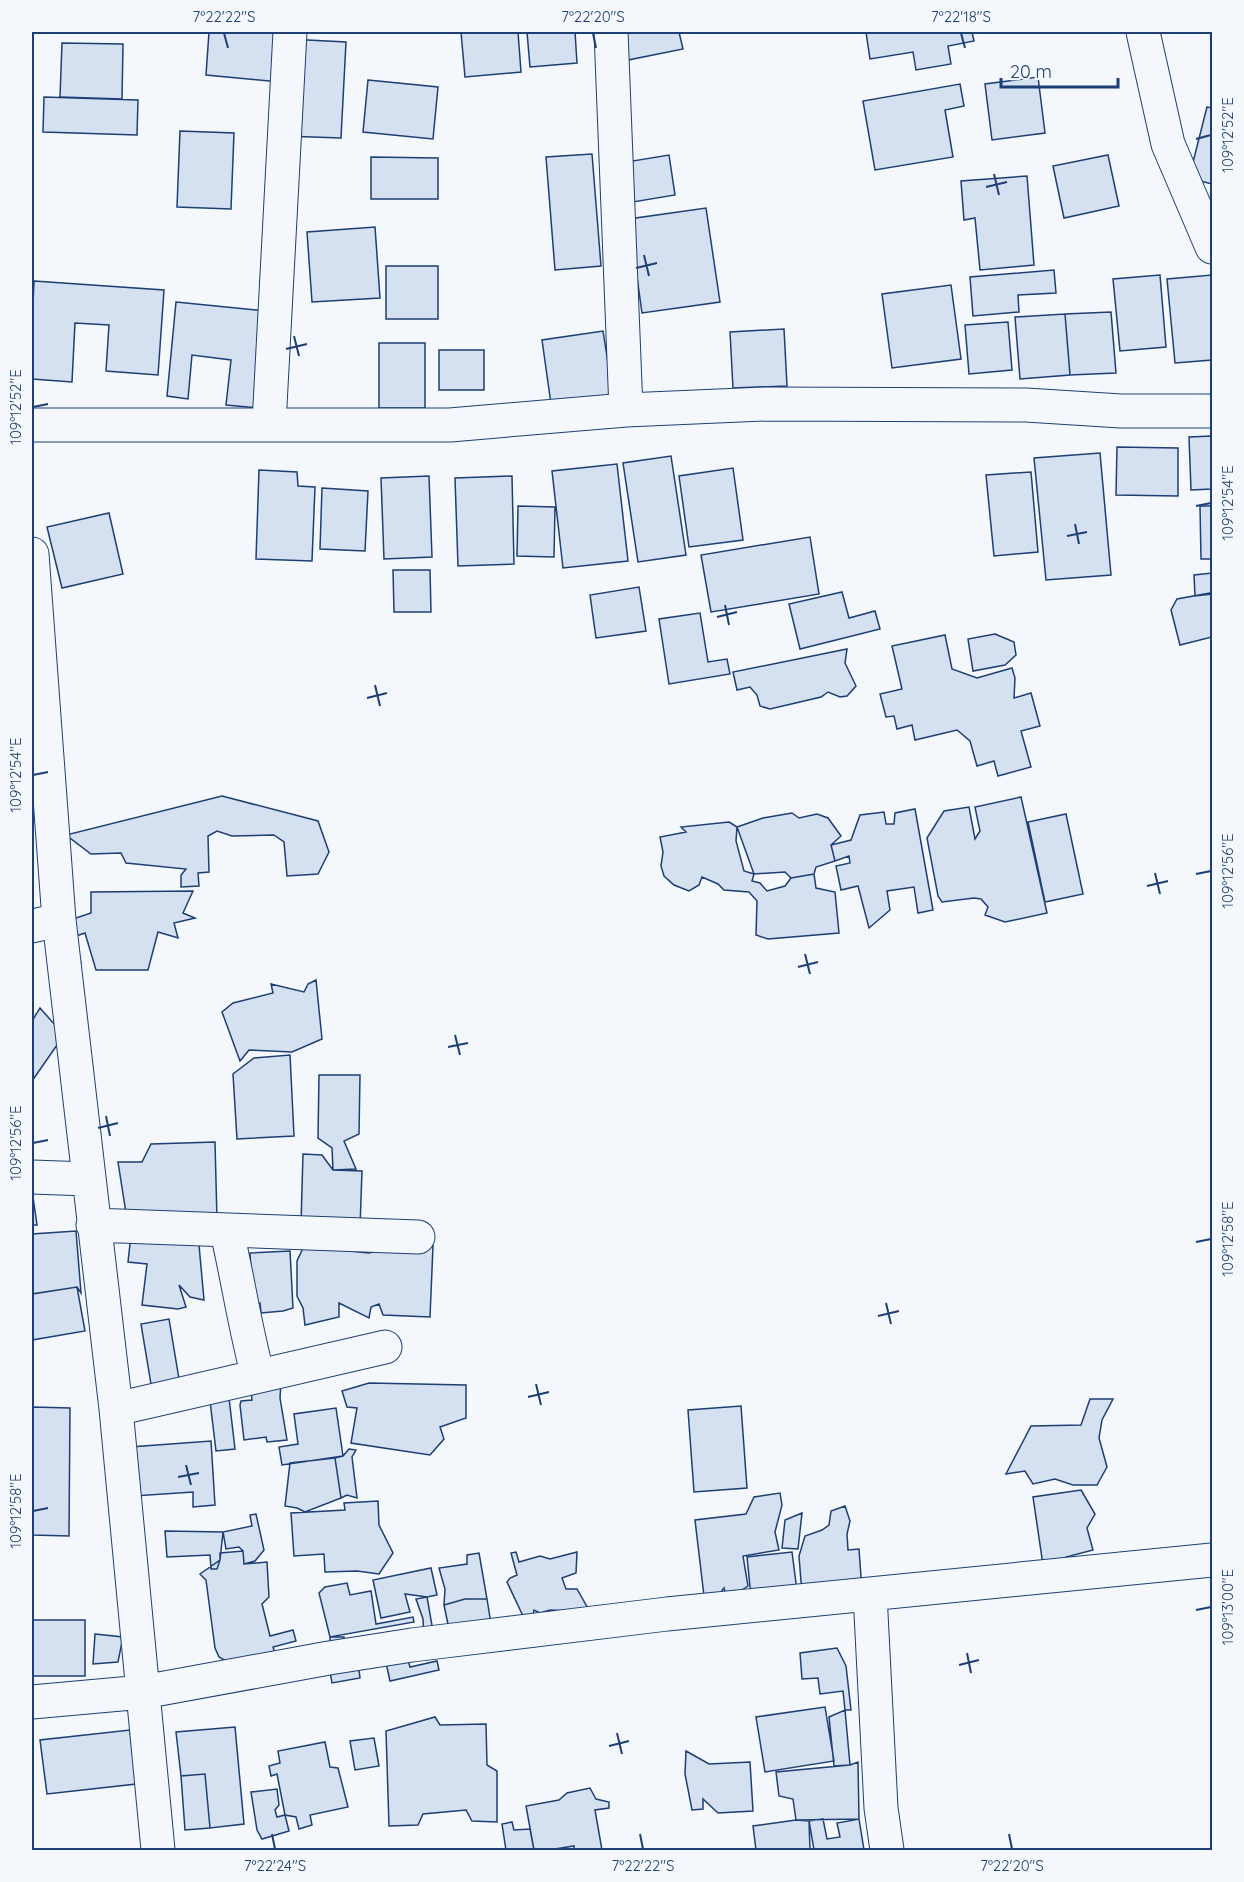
<svg xmlns="http://www.w3.org/2000/svg" width="1244" height="1882" font-family="Quicksand,sans-serif">
	<rect width="100%" height="100%" fill="#f4f7fb"/>
	<!-- building -->
	<path fill="#d5e0f0" stroke="#1d3f73" stroke-width="1.5" d="M209,32H284L279,82L206,75Z
		M461,32H518L521,72L465,77Z
		M527,32H575L577,63L530,67Z
		M622,32H679L683,49L628,60Z
		M866,32H972L974,41L948,46L951,64L916,70L913,52L870,59Z
		M288,39L346,42L341,138L284,136Z
		M62,43L123,44L122,99L60,97Z
		M1038,77L1045,133L992,140L985,84Z
		M368,80L438,87L433,139L363,132Z
		M960,84L964,106L945,110L953,157L875,170L863,101Z
		M44,97L138,100L137,135L43,132Z
		M1207,107L1212,108V184L1189,178Z
		M180,131L234,133L231,209L177,207Z
		M592,154L601,266L555,270L546,157Z
		M669,155L675,195L627,203L620,163Z
		M1108,155L1119,206L1064,218L1053,166Z
		M371,157L438,158V199H371Z
		M1027,176L1034,265L980,270L975,218L964,220L961,181Z
		M706,208L720,302L642,313L629,219Z
		M375,227L380,298L312,302L307,232Z
		M386,266H438V319H386Z
		M1054,270L1056,293L1018,295L1019,312L973,316L970,277Z
		M1160,275L1166,347L1120,351L1113,279Z
		M1212,275V360L1175,363L1167,279Z
		M34,281L164,290L158,375L106,371L109,325L75,323L72,382L32,379V325Z
		M951,285L961,359L892,368L882,294Z
		M176,302L277,312L268,409L226,405L231,360L192,355L188,399L167,396Z
		M1111,312L1116,373L1070,375L1065,314Z
		M1065,314L1070,375L1020,379L1015,317Z
		M1008,322L1012,370L969,374L965,325Z
		M784,329L787,386L733,388L730,332Z
		M603,331L613,395L551,404L542,340Z
		M379,343H425V408H379Z
		M439,350H484V390H439Z
		M1212,436V489L1191,490L1189,437Z
		M1117,447L1178,448V496L1116,495Z
		M1100,453L1111,575L1046,580L1034,458Z
		M671,456L686,555L638,562L623,463Z
		M617,464L628,561L563,568L552,471Z
		M733,468L743,540L689,547L679,476Z
		M259,470L297,472L298,486L315,487L312,561L256,559Z
		M1031,472L1038,552L994,556L986,475Z
		M429,476L432,557L384,559L381,478Z
		M512,476L514,564L458,566L455,478Z
		M322,488L368,491L365,551L320,549Z
		M518,506L555,507L554,557L517,556Z
		M1200,506H1212V559H1201Z
		M109,513L123,574L62,588L47,527Z
		M810,537L819,594L711,612L701,555Z
		M393,570H430L431,612H394Z
		M1212,573V594L1195,596L1194,575Z
		M639,587L646,631L596,638L590,595Z
		M842,592L849,618L875,611L880,629L800,649L789,604Z
		M1210,593H1212V637L1180,645L1171,610L1177,599Z
		M700,613L708,662L727,659L730,674L669,684L659,619Z
		M995,634L1014,642L1016,655L1005,665L973,671L968,639Z
		M945,635L952,669L977,678L1012,668L1015,678L1014,698L1031,693L1040,726L1021,731L1031,767L998,776L994,761L977,766L970,741L957,730L915,740L912,725L897,729L894,716L886,717L880,694L902,689L892,646Z
		M847,649L845,663L856,686L847,696L840,697L828,692L821,697L770,709L760,706L757,695L750,687L737,690L733,672Z
		M222,796L318,821L329,852L318,874L287,876L284,842L274,835L232,836L217,831L208,836L209,872L198,873L199,886L181,887V875L186,869L126,863L121,853L91,854L66,835Z
		M1021,797L1047,913L1005,922L985,915L988,907L981,899L974,898L942,902L938,896L927,838L944,811L969,807L975,839L980,831L975,807Z
		M915,809L933,910L918,913L914,887L887,891L890,910L869,928L858,886L841,890L836,866L850,863L849,856L835,861L831,845L851,840L860,815L884,812L886,824H894L895,813Z
		M792,813L799,818L817,814L828,818L841,836L831,845L835,861L816,867L814,874L791,878L785,872L754,874L737,827L763,818Z
		M1066,814L1083,894L1045,902L1028,822Z
		M729,822L737,827L736,841L744,871L754,874L752,881L760,883L767,891L785,886L791,878L814,874L816,888L835,892L839,933L768,939L756,935L757,901L749,892L724,890L718,884L702,877L699,885L689,891L674,885L664,876L661,866L663,852L660,837L686,832L681,827Z
		M193,891L183,913L195,918L174,923L178,938L158,932L148,970H96L85,933L73,937L81,963L76,965L67,921L91,913V892Z
		M316,980L322,1039L292,1052L249,1050L240,1061L222,1012L233,1003L273,993L271,984L304,992L308,984Z
		M40,1008L64,1035L32,1081V1021Z
		M290,1055L294,1136L237,1139L233,1074L254,1058Z
		M319,1075H360L359,1134L344,1141L356,1169L333,1170L332,1148L318,1138Z
		M215,1142L217,1220L126,1213L118,1162H142L151,1144Z
		M303,1154L322,1155L333,1170L362,1171L360,1227L301,1224Z
		M32,1190L37,1225H32Z
		M76,1231L81,1293L77,1287L32,1294V1234Z
		M198,1234L204,1300L190,1297L179,1285L186,1307L178,1309L142,1305L147,1264L128,1262L131,1235Z
		M410,1243L433,1246L430,1317L383,1315L379,1304L371,1307L369,1318L339,1303V1317L305,1325L303,1308L297,1296V1261L304,1246L369,1253Z
		M290,1251L293,1308L283,1311L261,1313L260,1303H253L250,1253Z
		M77,1287L85,1331L32,1340V1294Z
		M169,1319L179,1379L151,1384L141,1324Z
		M281,1383L280,1398L287,1440L267,1442L266,1437L244,1440L240,1405L241,1401L252,1400L251,1390Z
		M369,1383L466,1385V1418L440,1427L444,1439L430,1455L351,1443L357,1408L347,1407L342,1391Z
		M229,1398L235,1449L216,1451L210,1401Z
		M1090,1399H1113L1102,1420L1099,1438L1107,1467L1097,1485H1073L1055,1479L1033,1484L1025,1471L1006,1474L1031,1426L1081,1425Z
		M741,1406L747,1488L694,1492L688,1410Z
		M32,1407L70,1408L69,1536L32,1535Z
		M336,1408L343,1456L282,1465L279,1447L298,1444L294,1414Z
		M211,1441L215,1505L193,1507V1492L134,1496L130,1447Z
		M349,1449L356,1450L352,1457L357,1498L347,1495L341,1498L335,1458L343,1456Z
		M335,1458L341,1498L305,1512L297,1508L285,1506L290,1463Z
		M1081,1490L1095,1514L1087,1528L1093,1550L1066,1557L1065,1567L1043,1565L1033,1497Z
		M780,1493L782,1505L775,1532L779,1550L743,1556L748,1586L742,1590L739,1598L728,1601L724,1588L719,1595L704,1596L695,1520L746,1514L754,1497Z
		M378,1501L379,1525L393,1553L379,1574L357,1571L325,1572L324,1554L294,1556L291,1513L345,1510L344,1503Z
		M845,1506L850,1521L847,1534L848,1550L859,1549L862,1591L802,1594L799,1556L805,1536L822,1530L829,1525L831,1511Z
		M802,1513L798,1549L782,1548L785,1520Z
		M256,1514L264,1550L255,1561L244,1564L243,1551L239,1547L226,1549L223,1532L252,1526L250,1515Z
		M165,1531L223,1532L220,1560L217,1569H211L210,1555L167,1557Z
		M243,1551L244,1564L267,1562L269,1597L262,1604L270,1636L293,1630L296,1641L273,1647L276,1657L226,1661L219,1657L215,1648L206,1580L200,1574L220,1560V1553Z
		M516,1552L519,1562L540,1556L550,1559L577,1552L576,1573L562,1578L566,1589H577L590,1612L550,1610L540,1613L534,1610L533,1615L523,1616L507,1582L510,1578L517,1575L511,1553Z
		M792,1552L797,1591L751,1596L747,1557Z
		M479,1553L487,1599H465L444,1605L445,1589L439,1568L467,1564V1555Z
		M431,1568L437,1595L427,1597L405,1594L410,1612L381,1618L373,1580Z
		M347,1583L350,1595L371,1591L376,1624L413,1617L414,1622L330,1637L319,1593L325,1587Z
		M427,1597L434,1637L424,1638L423,1619L416,1599Z
		M465,1599H487L491,1624L450,1634L444,1605Z
		M32,1620H85V1676H32Z
		M95,1634L123,1637L118,1662L93,1664Z
		M330,1637H344L346,1651L330,1654Z
		M837,1648L846,1666L851,1710H845L843,1691L820,1694L818,1678L802,1679L800,1653Z
		M406,1653L410,1667L437,1661L439,1670L390,1681L385,1658Z
		M358,1662L360,1678L332,1683L329,1666Z
		M825,1707L834,1761L765,1772L756,1717Z
		M845,1710L850,1765L834,1766L829,1717Z
		M435,1717L440,1725L486,1724L487,1765L497,1771V1822L472,1821L466,1810L423,1814L418,1825L389,1826L386,1731Z
		M235,1727L244,1824L210,1828L205,1774L181,1776L176,1732Z
		M130,1730L136,1784L47,1794L40,1740Z
		M374,1738L379,1766L355,1770L350,1741Z
		M325,1742L330,1767L338,1768L348,1807L310,1815L312,1825L299,1829L296,1817L285,1815L277,1774L271,1776L269,1766L280,1763L278,1751Z
		M686,1751L709,1764L750,1762L753,1811L718,1813L703,1799V1809L692,1810L685,1774Z
		M858,1762L859,1819L796,1820L793,1799L779,1796L776,1772L850,1765Z
		M205,1774L210,1828L185,1830L181,1776Z
		M590,1788L596,1799L609,1802V1808L595,1810L602,1850H574V1846L549,1850H534L526,1806L559,1800L567,1793Z
		M277,1789L279,1805L275,1810L277,1817L285,1815L289,1831L262,1839L257,1830L251,1792Z
		M823,1819L827,1839L840,1837L837,1823L859,1819L864,1850H814L809,1821Z
		M796,1820L809,1821L810,1850H756L753,1826Z
		M512,1822L514,1830L530,1829L534,1850H506L502,1824Z"/>
	<g fill="none" stroke-linecap="round" stroke-linejoin="round">
		<!-- minor casing -->
		<g stroke="#1d3f73" stroke-width="35">
			<path id="minor" d="M611,32L626,410
				M1143,32L1168,144L1212,247
				M269,424L290,32
				M32,425H450L626,410L766,404L1026,405L1121,411H1212
				M32,554L59,920L32,926
				M59,920L116,1409L158,1850
				M32,1177L88,1179
				M93,1225L418,1237
				M229,1231V1241C239,1286 246,1332 258,1376
				M116,1409L385,1347
				M870,1594L881,1808L887,1850
				M32,1702L143,1692L329,1658L412,1645L667,1614L1212,1560"/>
		</g>
		<!-- minor -->
		<use href="#minor" stroke="#f4f7fb" stroke-width="33"/>
	</g>
	<!-- ticks -->
	<path fill="none" stroke="#1d3f73" stroke-width="2" d="M224,33L228,48M593,33L596,48M961,33L965,48M1196,139L1211,135M994,174L999,195M986,187L1007,182M644,255L649,276M636,268L657,263M294,336L299,356M286,349L307,344M33,407L48,404M1196,506L1211,503M1075,524L1079,544M1067,536L1087,532M725,605L729,625M717,617L737,612M375,685L380,706M367,698L387,693M33,775L48,772M1155,873L1160,894M1196,874L1211,871M1147,886L1168,881M805,954L810,974M798,967L818,962M455,1035L460,1055M448,1047L468,1043M106,1116L110,1136M98,1128L118,1123M33,1143L48,1140M1196,1242L1211,1239M886,1303L891,1324M878,1316L899,1311M536,1384L541,1405M528,1397L549,1392M186,1465L191,1485M178,1477L199,1473M33,1511L48,1508M1196,1610L1211,1607M967,1653L971,1673M959,1665L979,1660M617,1733L622,1754M609,1746L629,1741M272,1834L275,1849M640,1834L643,1849M1009,1834L1012,1849"/>
	<!-- border -->
	<rect width="1244" height="1882" fill="none" stroke="#f4f7fb" stroke-width="66"/>
	<!-- scale -->
	<path d="M1001 78v9h117v-9" fill="none" stroke="#1d3f73" stroke-width="3"/>
	<text x="1010" y="78" font-size="18" fill="#1d3f73" stroke="#f4f7fb" stroke-width="4.5" paint-order="stroke">20 m</text>
	<rect x="33" y="33" width="1178" height="1816" fill="none" stroke="#1d3f73" stroke-width="2"/>
	<g font-size="15" text-anchor="middle" fill="#1d3f73">
		<text x="224" y="22">7°22'22"S</text>
		<text x="593" y="22">7°22'20"S</text>
		<text x="961" y="22">7°22'18"S</text>
		<text transform="translate(1228 135) rotate(-90)" y="5">109°12'52"E</text>
		<text transform="translate(16 407) rotate(-90)" y="5">109°12'52"E</text>
		<text transform="translate(1228 503) rotate(-90)" y="5">109°12'54"E</text>
		<text transform="translate(16 775) rotate(-90)" y="5">109°12'54"E</text>
		<text transform="translate(1228 871) rotate(-90)" y="5">109°12'56"E</text>
		<text transform="translate(16 1143) rotate(-90)" y="5">109°12'56"E</text>
		<text transform="translate(1228 1239) rotate(-90)" y="5">109°12'58"E</text>
		<text transform="translate(16 1511) rotate(-90)" y="5">109°12'58"E</text>
		<text transform="translate(1228 1607) rotate(-90)" y="5">109°13'00"E</text>
		<text x="275" y="1871">7°22'24"S</text>
		<text x="643" y="1871">7°22'22"S</text>
		<text x="1012" y="1871">7°22'20"S</text>
	</g>
</svg>
